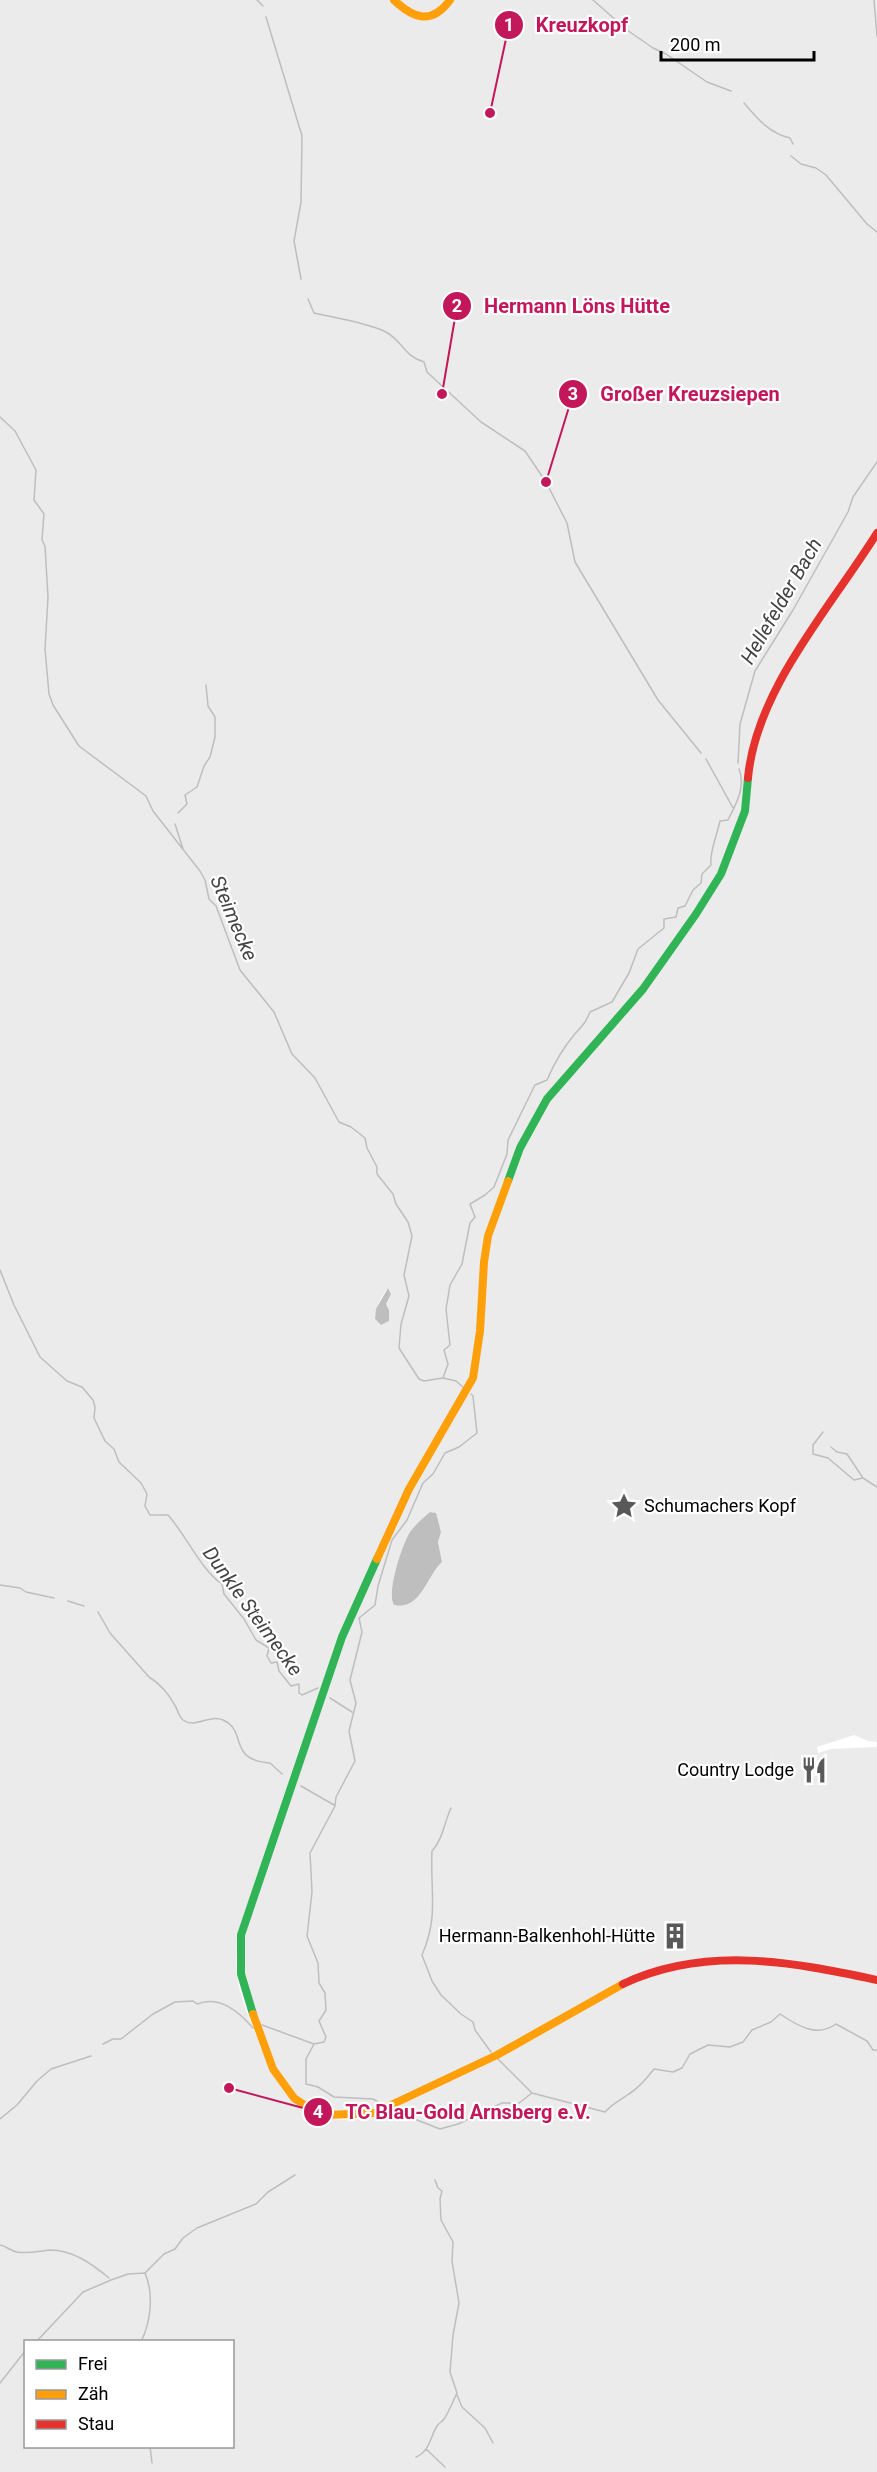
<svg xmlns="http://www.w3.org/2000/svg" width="877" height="2472" font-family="Roboto,sans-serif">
	<rect width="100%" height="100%" fill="#fff"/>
	<!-- green -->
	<path fill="#ebebeb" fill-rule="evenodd" d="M0,0H877V1742L868,1741L854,1735L817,1747L818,1753L831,1749L877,1747V2472H0ZM388,1288L391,1294L386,1304L389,1310V1321L381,1325L375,1319C376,1309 381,1295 388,1288ZM400,1504L403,1508L348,1626L244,1935L242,1962L243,1975L265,2049L278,2075L291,2093L314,2108L329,2114L373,2112L499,2052L501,2054L369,2117C302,2131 275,2088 255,2032C247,2012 235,1984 236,1962C236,1953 238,1943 240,1934L299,1760L326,1673L355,1600ZM430,1512L435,1513L441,1532L438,1542L442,1562C427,1575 421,1611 394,1605C386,1593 402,1545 410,1533C415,1525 423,1518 430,1512ZM26,2342H232V2446H26Z"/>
	<!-- water -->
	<path fill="#bebebe" d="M388,1288L391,1294L386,1304L389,1310V1321L381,1325L375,1319L376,1309Z
		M430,1512L436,1513L441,1532L438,1542L442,1562C427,1575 421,1611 394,1605C386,1593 402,1545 410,1532C415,1525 423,1518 430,1512Z"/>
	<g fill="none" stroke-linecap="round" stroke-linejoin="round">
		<!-- stream -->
		<path stroke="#bebebe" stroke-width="1.5" d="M257,0L263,6
			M593,0L627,30L653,48L666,54L707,82L731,91
			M874,0L877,36
			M266,17L302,136L301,202L294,241L301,279
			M744,103C758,119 769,133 790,138L793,144
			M791,156L801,164L816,168L826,175L867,224L877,232
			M308,299L314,313C336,318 363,322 384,331C403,340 402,355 424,362L427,372L481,422L525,451L546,482L567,523L575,562L658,700L701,753
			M0,417L15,431L36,470L34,500L44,514L42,540L45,546L48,597L45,649L49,694L53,705L79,746L146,796L153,811L200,871L205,880L209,899L216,906L240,970L274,1012L292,1054L315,1078L339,1122L351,1127L365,1138L367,1148L377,1167V1174L393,1194L396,1204L408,1222L412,1236L404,1275L409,1296L401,1324L399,1348L419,1379L424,1381L443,1378
			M706,759L733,808
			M738,763L740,724L755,671L793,610L848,512L853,497L877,462
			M178,813L187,804L185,795L197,787L204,766L210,757L215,737V717L208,706L206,685
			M175,824L183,849
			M0,1270L14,1305L40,1357L67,1381L82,1387L93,1400L95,1407L94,1418L105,1441L114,1449L119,1462L141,1483L147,1494L145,1506L150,1515H168C186,1535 201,1570 222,1584L224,1594L244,1619L256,1640L269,1648L267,1656L271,1663L277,1662L279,1671L291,1686L299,1684V1693L302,1695L318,1688
			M464,1388L456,1381L443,1378L448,1364L444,1350L450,1345L446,1309L450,1285L462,1264L470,1223L475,1217L470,1204L485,1195L494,1187L507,1154L508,1140L535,1085L547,1080C553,1066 564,1047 574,1035C582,1026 585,1024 590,1012L612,1002L629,973L638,949L664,928V919L676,917L678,908L685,906L693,890L701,883L702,874L711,865C709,853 717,835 720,821L728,820C736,804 746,787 739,769
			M823,1432L813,1445V1454L828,1458L854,1480L863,1478
			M831,1447L837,1452L847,1454L863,1478L877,1487
			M0,1585L20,1588L26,1592L54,1598
			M68,1601L84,1606
			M98,1612L110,1633L149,1677C159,1683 169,1694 174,1704C178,1709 178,1716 183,1720C195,1729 209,1714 223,1720C248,1731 227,1760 270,1763L282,1774
			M330,1698L352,1712
			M301,1786L334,1805
			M451,1808C444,1823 443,1839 432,1851C430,1892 439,1916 422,1955L432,1981L441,1995L461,2014L473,2022L475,2030L491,2052
			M262,2025L314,2044
			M103,2044L113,2039H121L153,2014L175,2002L193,2001L197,2004C220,1995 239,2012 253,2028
			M498,2059L531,2092
			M378,2102L373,2099L334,2097L318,2087L306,2084V2059L314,2044L324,2042L326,2037L319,2021L326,2010L325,1993L319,1983L318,1963L307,1936L312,1892L310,1853L335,1806L336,1797L355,1761L349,1731L356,1703L350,1680L362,1632L359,1618L375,1605L378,1586L392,1540L407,1520L423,1483L433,1474L445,1453L459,1447L477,1433L473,1396L471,1394
			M394,2111L440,2129L458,2124L502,2103H519L532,2093L605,2112C613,2103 620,2100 629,2094C639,2088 647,2078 654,2069L673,2072L682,2068L690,2054L708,2045L730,2047L743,2042L752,2030L771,2022L780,2014C798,2026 817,2038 836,2024L867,2041L873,2050H877
			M0,2119L17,2105L37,2081L51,2069L91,2056
			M0,2245C6,2246 11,2251 17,2252C29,2254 39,2251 50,2250C73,2250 92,2264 109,2278
			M36,2342L83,2292L111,2280L128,2274L145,2273L164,2254L175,2249L183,2238L197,2228L256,2204L268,2192L295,2175
			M141,2342C151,2321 154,2294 145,2273
			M0,2383L26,2350
			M457,2395L462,2407L485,2428L493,2443
			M150,2446L152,2463
			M426,2449L445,2467
			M416,2457C430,2451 430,2437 437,2426C439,2423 442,2422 444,2419C449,2412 453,2401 457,2393L450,2372L453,2335L459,2303L452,2261L453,2242L441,2220L440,2199L442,2191L438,2188L435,2180"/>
		<!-- fast -->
		<path stroke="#30b455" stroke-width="8" d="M508,1181L520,1148L547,1099L643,989L696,914L721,874L745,811L748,778
			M253,2014L241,1974V1935L342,1637L377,1559"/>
		<!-- slow -->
		<path stroke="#ff9f0a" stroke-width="8" d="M394,0C414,19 432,25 450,0
			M377,1559L409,1489L473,1378L480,1331L484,1262L488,1236L508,1181
			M253,2014L273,2069L294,2098L309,2108L328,2115L374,2113L497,2055L623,1984"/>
		<!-- jam -->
		<path stroke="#e5322d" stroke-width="8" d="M748,778C756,689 831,607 877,533
			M623,1984C706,1945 792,1962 877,1980"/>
	</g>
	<!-- icons -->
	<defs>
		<g id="sight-bare" transform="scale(2.07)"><path d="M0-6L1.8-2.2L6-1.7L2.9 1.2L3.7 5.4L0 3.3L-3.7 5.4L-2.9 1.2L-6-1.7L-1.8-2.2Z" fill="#595959" stroke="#fff" stroke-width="2.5" paint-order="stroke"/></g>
		<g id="restaurant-bare" transform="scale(2.07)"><path d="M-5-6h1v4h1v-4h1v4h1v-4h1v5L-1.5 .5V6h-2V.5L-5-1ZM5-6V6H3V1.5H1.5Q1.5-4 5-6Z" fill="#595959" stroke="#fff" stroke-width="2.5" paint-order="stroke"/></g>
		<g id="building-bare" transform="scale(2.07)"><path d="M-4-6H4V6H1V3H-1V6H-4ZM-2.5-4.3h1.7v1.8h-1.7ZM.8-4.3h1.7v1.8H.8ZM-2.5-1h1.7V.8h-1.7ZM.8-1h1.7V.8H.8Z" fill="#595959" stroke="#fff" stroke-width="2.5" paint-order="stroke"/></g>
	</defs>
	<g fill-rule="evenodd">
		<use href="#sight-bare" x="624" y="1506"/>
		<use href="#restaurant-bare" x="814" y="1770"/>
		<use href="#building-bare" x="675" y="1936"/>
	</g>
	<g text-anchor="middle" stroke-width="4.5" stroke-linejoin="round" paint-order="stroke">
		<!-- poi labels -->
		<g font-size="18" fill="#000" stroke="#fff" text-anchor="end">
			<text x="644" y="1512" text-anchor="start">Schumachers Kopf</text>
			<text x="794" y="1776">Country Lodge</text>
			<text x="655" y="1942">Hermann-Balkenhohl-Hütte</text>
		</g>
		<!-- water labels -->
		<g font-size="20" font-style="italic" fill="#434343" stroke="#fff">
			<text transform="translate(781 601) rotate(-60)" y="7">Hellefelder Bach</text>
			<text transform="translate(234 918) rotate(67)" y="7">Steimecke</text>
			<text transform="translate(253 1611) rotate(54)" y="7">Dunkle Steimecke</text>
		</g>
	</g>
	<!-- callouts -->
	<path fill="none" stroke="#c2185b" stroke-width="2" d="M490 113L509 25M442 394L457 306M546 482L573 394M229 2088L318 2112"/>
	<g fill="#c2185b" stroke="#fff" stroke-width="2">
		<circle cx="490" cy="113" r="6"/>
		<circle cx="442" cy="394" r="6"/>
		<circle cx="546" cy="482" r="6"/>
		<circle cx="229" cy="2088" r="6"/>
		<circle cx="509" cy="25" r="15"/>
		<circle cx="457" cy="306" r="15"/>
		<circle cx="573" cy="394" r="15"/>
		<circle cx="318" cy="2112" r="15"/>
	</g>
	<g font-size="18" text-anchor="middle" font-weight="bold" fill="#fff">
		<text x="509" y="31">1</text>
		<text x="457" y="312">2</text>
		<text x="573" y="400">3</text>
		<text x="318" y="2118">4</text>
	</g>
	<g font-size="20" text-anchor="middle" font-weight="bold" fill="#c2185b" stroke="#fff" stroke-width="4.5" stroke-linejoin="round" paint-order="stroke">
		<text x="582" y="32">Kreuzkopf</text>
		<text x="577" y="313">Hermann Löns Hütte</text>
		<text x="690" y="401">Großer Kreuzsiepen</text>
		<text x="468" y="2119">TC Blau-Gold Arnsberg e.V.</text>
	</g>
	<!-- legend -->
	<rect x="24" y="2340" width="210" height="108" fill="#ffffff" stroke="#999999" stroke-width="1.5"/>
	<rect x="36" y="2360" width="30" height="9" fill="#30b455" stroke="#999999" stroke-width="1.5"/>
	<text x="78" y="2370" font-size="18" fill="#000000">Frei</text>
	<rect x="36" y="2390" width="30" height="9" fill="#ff9f0a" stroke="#999999" stroke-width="1.5"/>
	<text x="78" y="2400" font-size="18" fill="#000000">Zäh</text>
	<rect x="36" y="2420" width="30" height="9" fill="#e5322d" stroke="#999999" stroke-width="1.5"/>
	<text x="78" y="2430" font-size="18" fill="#000000">Stau</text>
	<!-- scale -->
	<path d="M661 51v9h153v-9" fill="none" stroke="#000000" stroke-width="3"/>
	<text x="670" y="51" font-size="18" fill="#000000" stroke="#ffffff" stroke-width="4.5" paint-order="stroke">200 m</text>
</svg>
